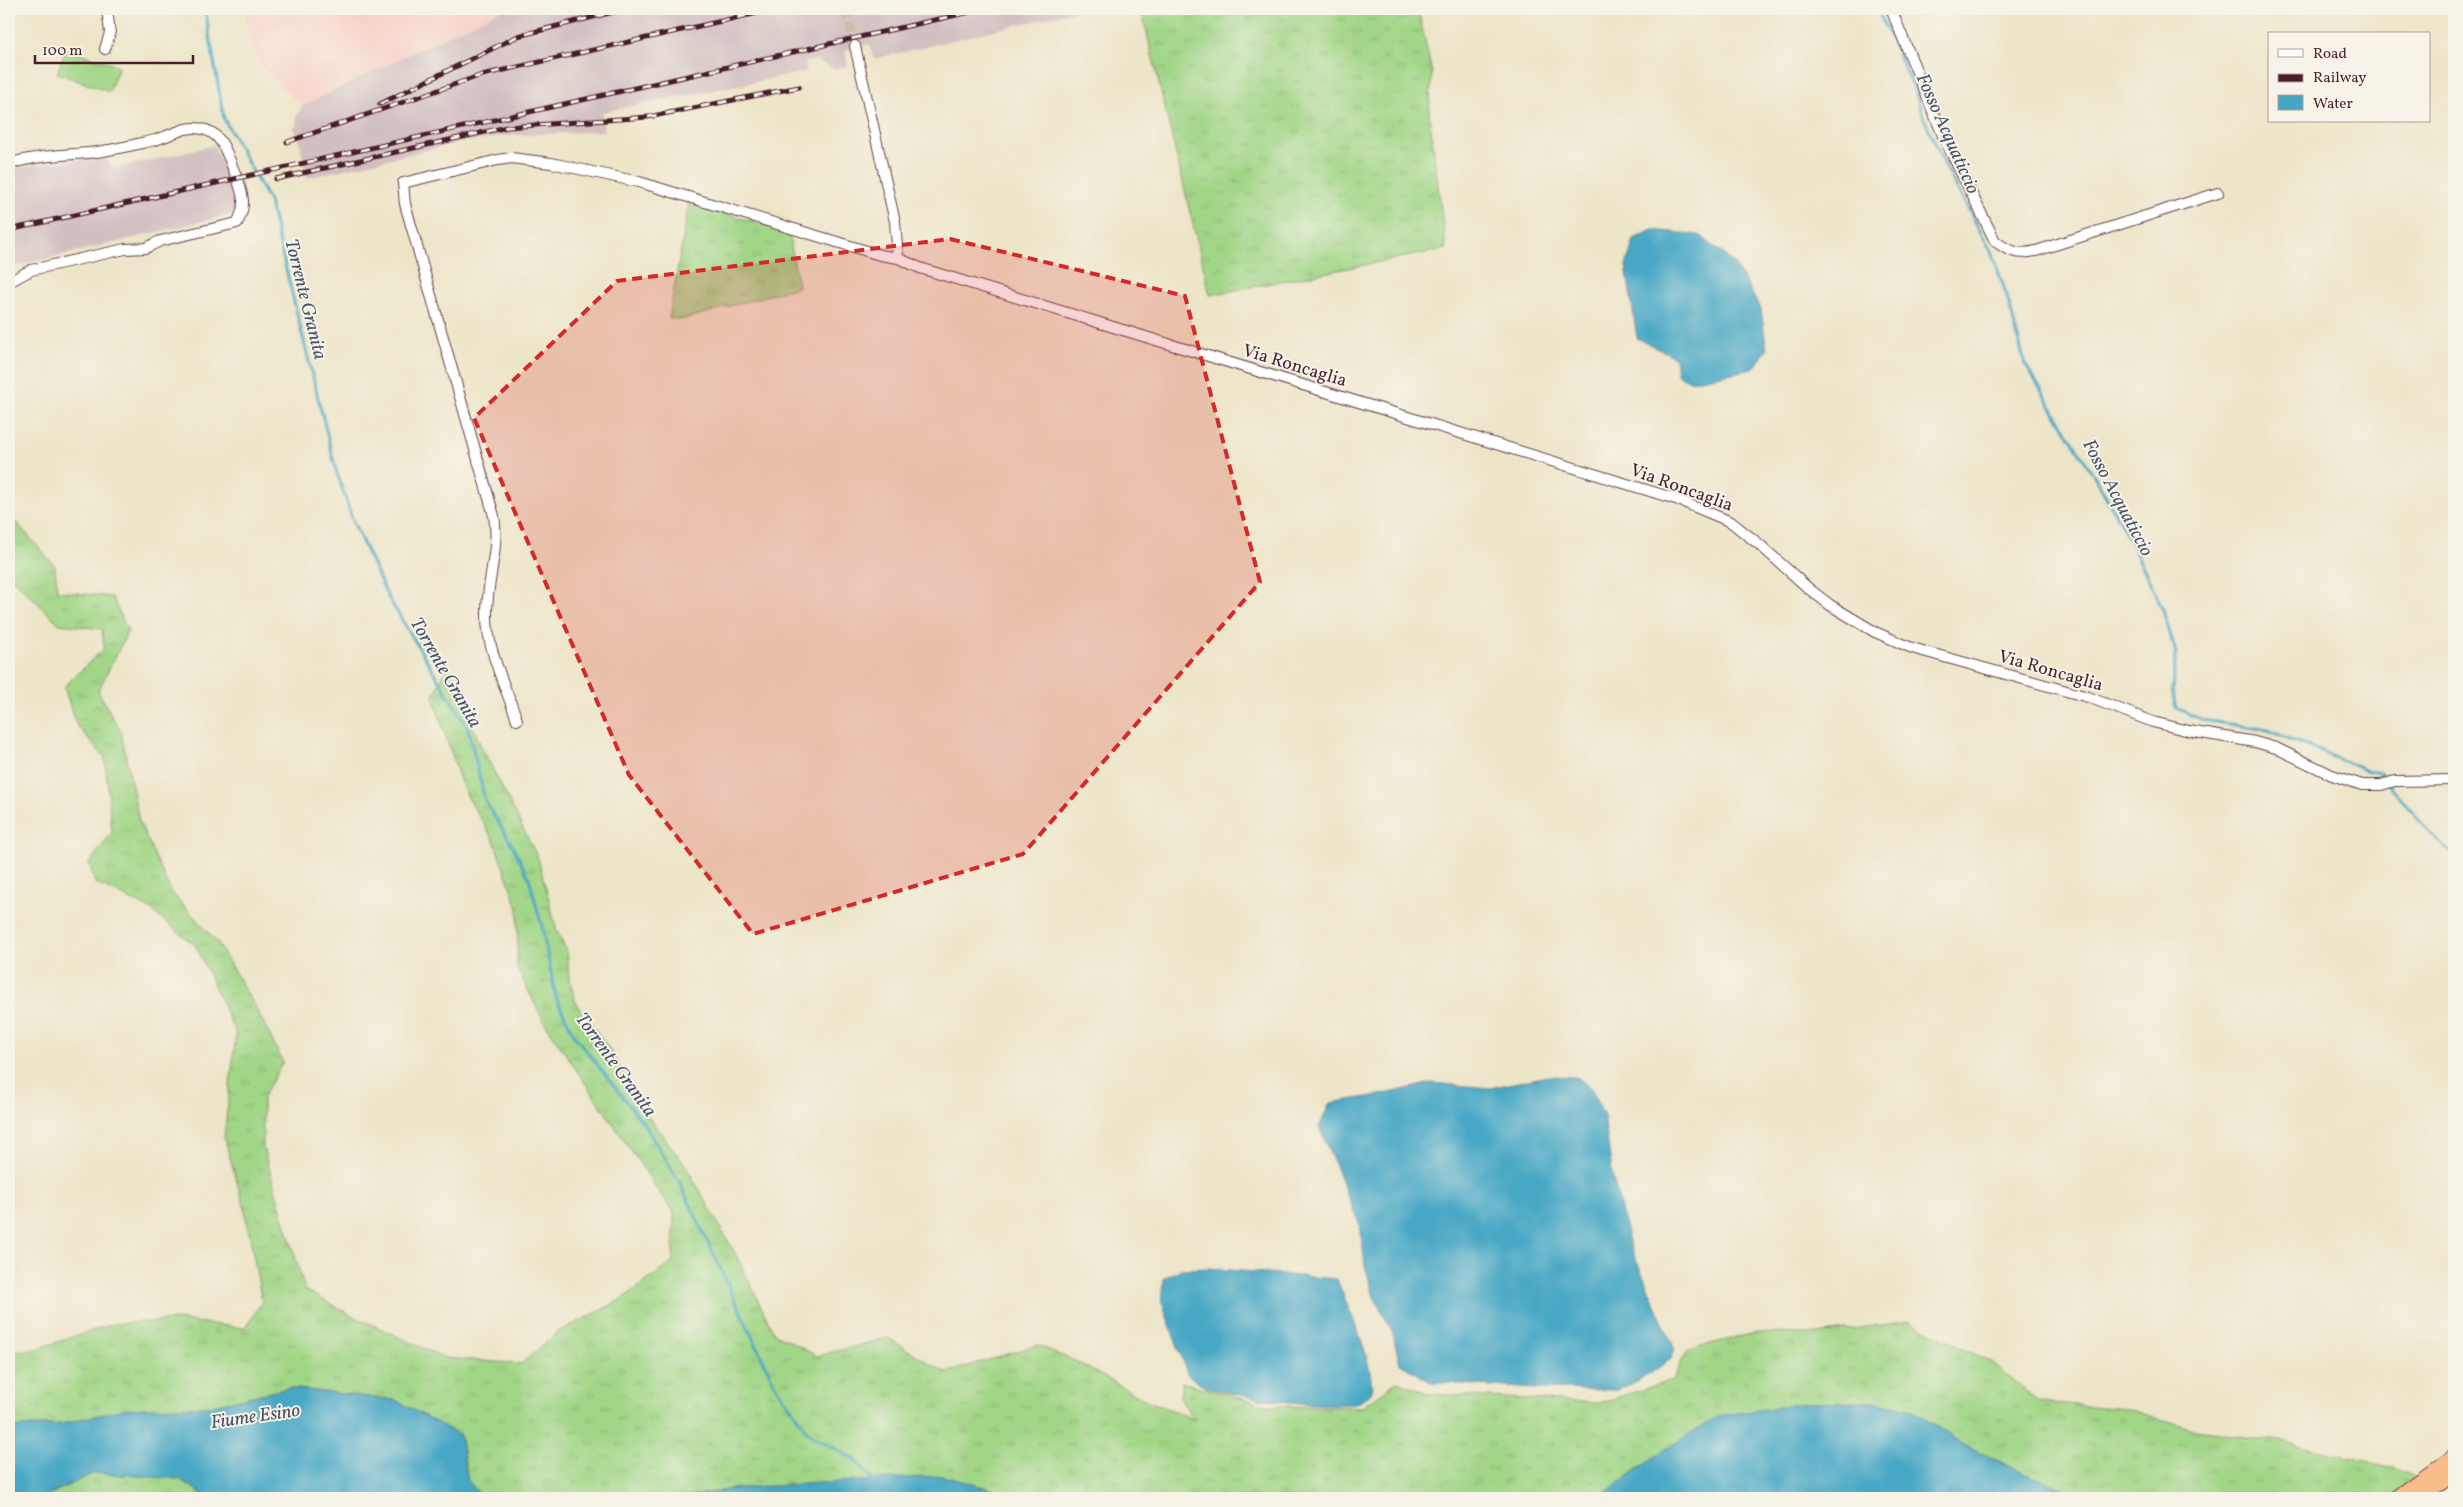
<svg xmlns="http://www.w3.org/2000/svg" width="2463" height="1507" font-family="Vollkorn,serif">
	<defs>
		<pattern id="grass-tufts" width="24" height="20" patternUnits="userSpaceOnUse" patternTransform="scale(1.25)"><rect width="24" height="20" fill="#a1d687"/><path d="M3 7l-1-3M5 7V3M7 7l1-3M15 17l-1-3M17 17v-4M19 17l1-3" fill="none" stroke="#8cb775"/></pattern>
	</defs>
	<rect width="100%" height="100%" fill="#f7f3e8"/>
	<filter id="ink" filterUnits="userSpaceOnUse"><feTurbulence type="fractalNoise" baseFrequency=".02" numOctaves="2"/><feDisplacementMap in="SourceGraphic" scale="10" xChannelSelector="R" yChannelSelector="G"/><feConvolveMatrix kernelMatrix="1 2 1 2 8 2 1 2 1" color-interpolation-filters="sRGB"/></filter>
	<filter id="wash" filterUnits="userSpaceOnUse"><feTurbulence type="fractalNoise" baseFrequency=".0096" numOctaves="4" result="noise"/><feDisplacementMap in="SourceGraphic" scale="20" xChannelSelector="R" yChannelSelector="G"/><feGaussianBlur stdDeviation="1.12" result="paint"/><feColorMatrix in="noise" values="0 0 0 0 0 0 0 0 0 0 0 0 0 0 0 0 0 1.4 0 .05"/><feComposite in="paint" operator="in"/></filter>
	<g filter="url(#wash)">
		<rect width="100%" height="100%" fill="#ede5c8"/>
		<!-- built -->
		<path fill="#f7d1c7" d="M243,9H503L302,106L259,65Z"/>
		<!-- railway -->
		<path fill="#d2bfc0" d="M503,9H1083L874,59L869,44L845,51L848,66L833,69L817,60L805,62L806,72L602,112L604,131L503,136L457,143L307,178L299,138L292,127L296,126V117L302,106Z
			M214,145L239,204L237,213L9,268V170L34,165L105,157L114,169Z"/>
		<!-- grass -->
		<path fill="url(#grass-tufts)" stroke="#767a59" d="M1141,9H1418L1432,73L1429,113L1446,249L1210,295Z
			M689,203L789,232L798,287L681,320L669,318Z
			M9,520L16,522L55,566L57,591L112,597L128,631L98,691L121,732L139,821L171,892L217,942L257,1010L283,1062L263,1097V1148L305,1290L355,1317L445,1358L521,1364L557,1333L622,1299L673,1262L674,1214L546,1025L517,969L518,909L494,841L463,789L433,697L448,664L480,744L538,858L557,931L567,952L569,978L576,1003L614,1056L639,1105L684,1163L737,1257L774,1333L817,1356L888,1338L946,1373L1037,1345L1077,1362L1144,1399L1194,1419L1180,1398L1182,1382L1271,1406L1362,1407L1398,1381L1430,1394L1599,1403L1673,1380L1687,1350L1754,1333L1817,1334L1910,1321L1992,1363L2039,1402L2127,1409L2197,1430L2294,1444L2394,1468L2417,1478L2389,1498H2082L1967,1447L1910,1409L1877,1402L1805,1403L1719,1416L1666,1449L1598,1498H1023L943,1476L738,1488L682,1498H483L468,1481L460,1435L395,1400L289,1388L209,1406L123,1409L61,1424L9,1428V1351L33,1350L113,1324L177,1320L245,1328L262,1302L244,1206L224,1137L236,1034L196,946L147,907L95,883L89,863L112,833L105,758L76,724L64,687L104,648L102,629L59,624L9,575Z
			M94,1473L180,1479L208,1498H41Z"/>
		<!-- park -->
		<path fill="#a1d687" stroke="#767a59" d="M66,49L119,66L109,92L57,73Z"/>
		<!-- water -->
		<path fill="#46a7c5" stroke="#486378" d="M1652,230L1700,235L1734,263L1761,309L1767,350L1753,369L1690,381L1677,374L1675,357L1637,338L1626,266L1634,239Z
			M1547,1076L1577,1077L1591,1088L1604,1116L1613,1178L1630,1245L1675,1350L1671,1359L1650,1374L1618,1390L1536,1389L1431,1382L1400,1364L1392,1331L1374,1297L1365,1265L1360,1226L1319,1127L1330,1103L1385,1094L1431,1083L1490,1088Z
			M1208,1268L1337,1279C1350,1314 1371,1353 1372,1391C1369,1394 1365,1399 1361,1401C1338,1412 1230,1396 1205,1386C1199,1383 1194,1379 1188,1376L1162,1303L1164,1278L1181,1269Z
			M289,1388L395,1400L460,1435L468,1481L483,1498H208L180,1479L95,1473L41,1498H9V1428L61,1424L123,1409L209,1406Z
			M1877,1402L1910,1409L1967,1447L2082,1498H1598L1666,1449L1719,1416L1805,1403Z
			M943,1476L1023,1498H682L738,1488Z"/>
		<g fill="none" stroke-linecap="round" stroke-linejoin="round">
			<!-- stream -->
			<path stroke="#46a7c5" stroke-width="3" d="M205,9L224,119L269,201L336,470L354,524L388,597L468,728L485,801L511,843L529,878L542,927L556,998L574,1035L644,1124L680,1183L775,1385L809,1434L854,1459L875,1482
				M1877,9L1913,86L1924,118L1946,168L1990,249L2007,296L2025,364L2098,482L2133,546L2163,610L2176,654L2172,690L2176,708L2203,720L2268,730L2365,770L2380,773L2430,834L2454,856"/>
		</g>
	</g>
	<g filter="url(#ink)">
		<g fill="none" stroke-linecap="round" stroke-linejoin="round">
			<!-- minor-tunnel -->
			<path stroke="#ccbda9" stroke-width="10" stroke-dasharray="10 5" stroke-linecap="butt" d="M846,9L855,46"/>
			<!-- minor casing -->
			<g stroke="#623d43" stroke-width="12">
				<path id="minor" d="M1891,9L1944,138L1995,241C2009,252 2019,255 2036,251L2218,193
					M855,46L895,222L898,258
					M105,49L110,33L107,9
					M9,164C35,156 61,155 88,153C111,151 133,145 155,140C173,135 187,123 206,130C224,136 228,158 235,173C242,192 248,204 237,223L160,241L146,248L125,249L31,270L9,282
					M517,720C506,687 487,651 487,616C486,582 500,549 494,516L405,204L403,183L498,160L511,158L551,163L639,182L880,255L898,258L920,268L1676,499L1731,522L1760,545L1808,588L1830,605L1875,632L1912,648L2088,697L2153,722L2189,731L2255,742L2276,748L2332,775L2362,785H2381L2395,781L2454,780"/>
			</g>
			<!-- trunk casing -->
			<g stroke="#623d43" stroke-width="18">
				<path id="trunk" d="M2398,1498L2454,1457
					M2419,1498L2454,1472"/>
			</g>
			<!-- minor -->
			<use href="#minor" stroke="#fff" stroke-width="10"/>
			<!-- trunk -->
			<use href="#trunk" stroke="#f8bd89" stroke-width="16"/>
			<!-- rail casing -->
			<g stroke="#4a1f2b" stroke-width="5">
				<path id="rail" d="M380,104L518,36L625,9
					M287,142L482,75L775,9
					M276,179L507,127L648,117L799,87
					M9,230L983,9"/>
			</g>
			<!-- rail -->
			<use href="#rail" stroke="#f7f3e8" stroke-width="3" stroke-dasharray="9" stroke-linecap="butt"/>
		</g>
	</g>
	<!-- marked area -->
	<path fill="#d62828" fill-opacity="0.2" stroke="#d62828" stroke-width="4" stroke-dasharray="10 6" stroke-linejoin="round" d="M950,239L1185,296L1260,582L1023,854L753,934L629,775L474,418L617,281Z"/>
	<g text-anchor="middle" stroke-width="4" stroke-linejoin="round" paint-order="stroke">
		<!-- street labels -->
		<g font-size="18" fill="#4a1f2b" stroke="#f7f3e8">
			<text transform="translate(1295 365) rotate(17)" y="6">Via Roncaglia</text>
			<text transform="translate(1682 487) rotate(20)" y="6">Via Roncaglia</text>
			<text transform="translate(2051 670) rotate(16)" y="6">Via Roncaglia</text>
		</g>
		<!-- water labels -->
		<g font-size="19" font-style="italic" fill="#485569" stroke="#f7f3e8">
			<text transform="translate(1949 133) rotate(66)" y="7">Fosso Acquaticcio</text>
			<text transform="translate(307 299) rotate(76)" y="7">Torrente Granita</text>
			<text transform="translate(2119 497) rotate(62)" y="7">Fosso Acquaticcio</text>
			<text transform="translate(447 672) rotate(60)" y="7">Torrente Granita</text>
			<text transform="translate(617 1064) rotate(54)" y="7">Torrente Granita</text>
			<text transform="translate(255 1415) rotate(-8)" y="7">Fiume Esino</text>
		</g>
	</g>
	<!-- margin -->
	<rect width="2463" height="1507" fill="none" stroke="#f7f3e8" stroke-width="30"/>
	<!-- legend -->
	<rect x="2268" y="32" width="162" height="90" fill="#f7f3e8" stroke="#b29e9c"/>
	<rect x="2278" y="49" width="25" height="8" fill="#ffffff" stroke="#b29e9c"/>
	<text x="2313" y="58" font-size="15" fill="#4a1f2b">Road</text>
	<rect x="2278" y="74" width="25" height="8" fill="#4a1f2b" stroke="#b29e9c"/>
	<text x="2313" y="82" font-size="15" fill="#4a1f2b">Railway</text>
	<rect x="2278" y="95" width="25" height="15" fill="#46a7c5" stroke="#b29e9c"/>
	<text x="2313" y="108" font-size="15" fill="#4a1f2b">Water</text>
	<!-- scale -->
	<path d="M35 55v8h158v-8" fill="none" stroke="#4a1f2b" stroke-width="2.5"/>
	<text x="42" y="55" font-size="15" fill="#4a1f2b" stroke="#f7f3e8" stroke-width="4" paint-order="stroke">100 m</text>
</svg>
